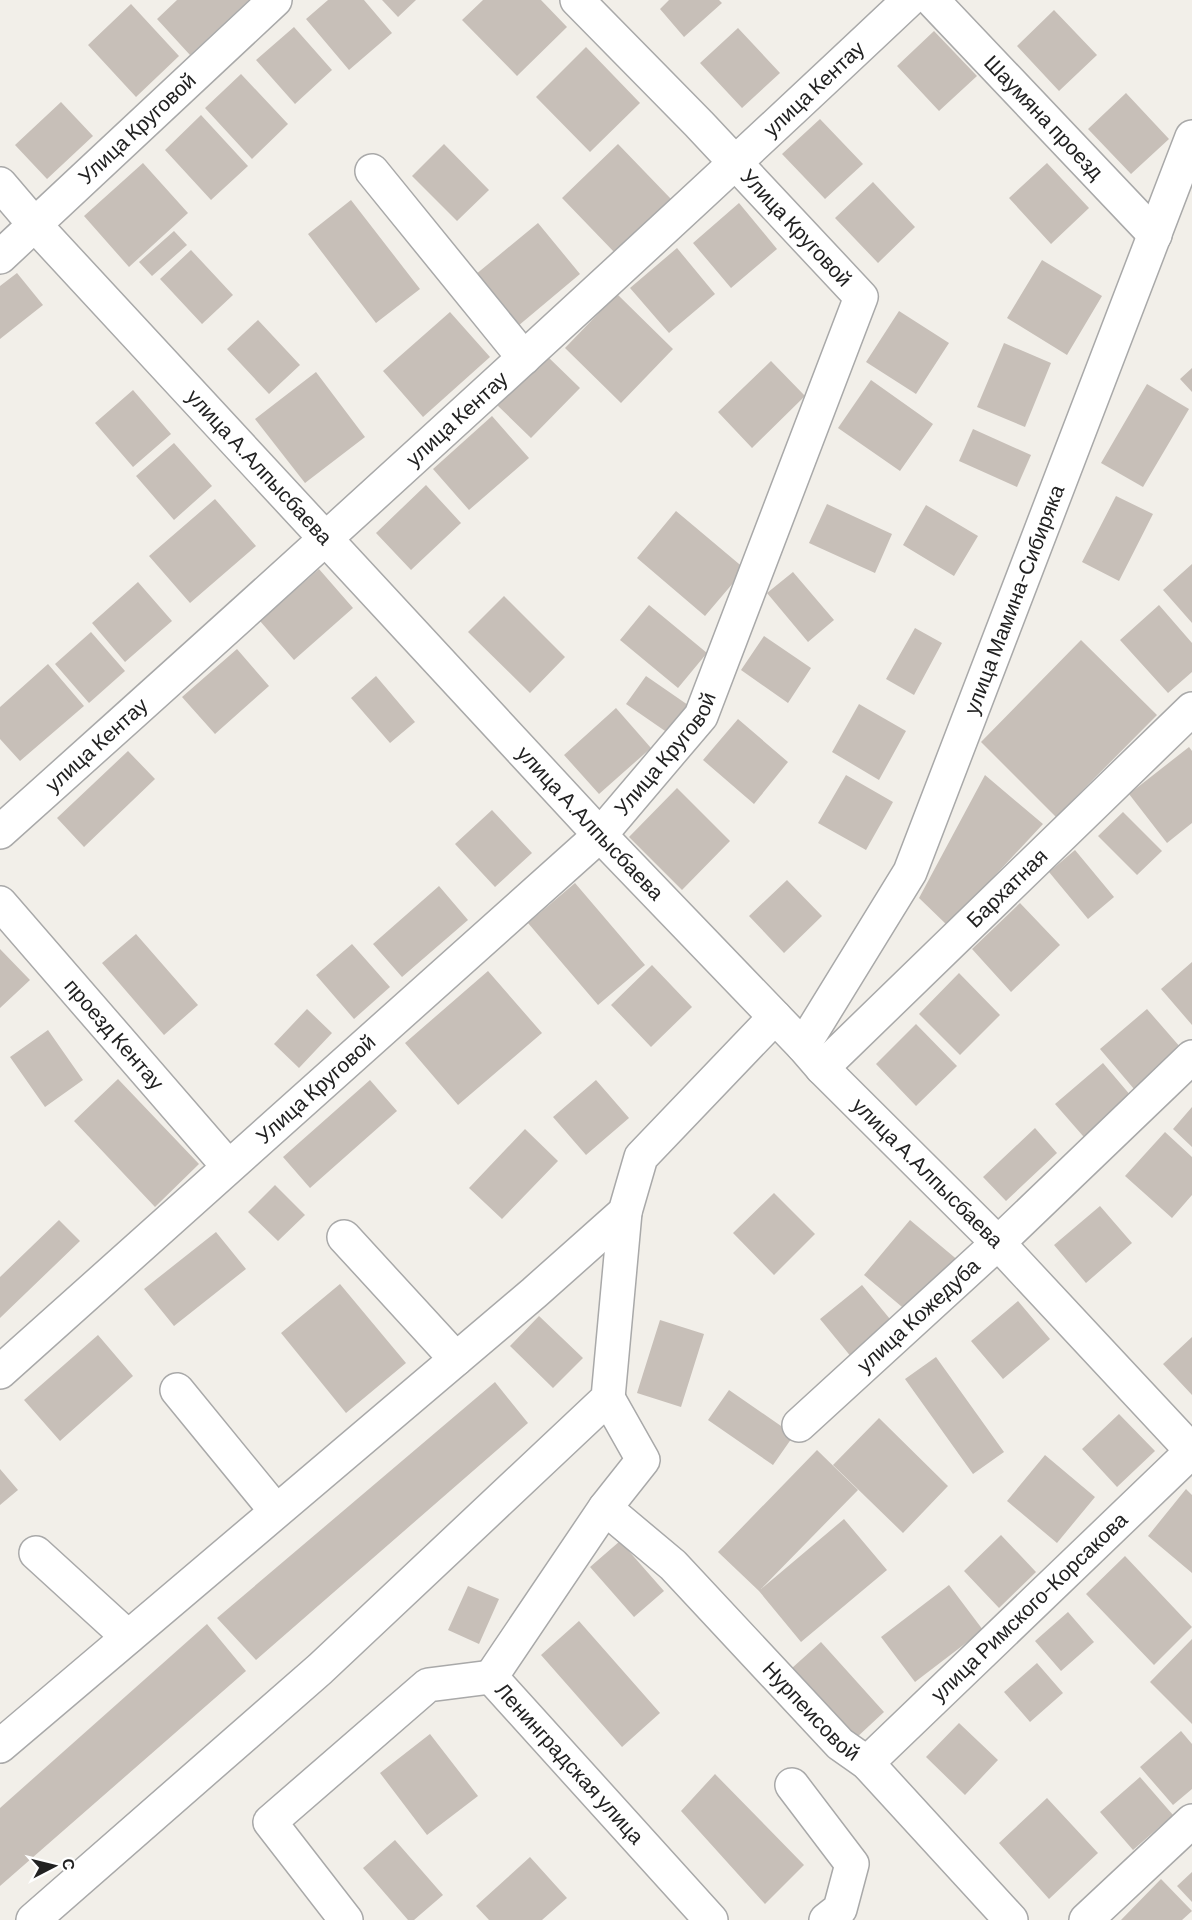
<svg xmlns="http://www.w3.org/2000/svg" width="1192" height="1920" font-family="Barlow,sans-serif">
	<rect width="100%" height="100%" fill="#f2efe9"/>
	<!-- building -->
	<path fill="#c7bfb8" d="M177,0H249L190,55L157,19Z
		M328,0H364L392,33L349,70L306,19Z
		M382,0H416L398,17Z
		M483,0H541L567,27L517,76L462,20Z
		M669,0H719L722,3L684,37L660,9Z
		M131,4L179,56L136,97L88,45Z
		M1054,10L1097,55L1059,91L1017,46Z
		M294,27L332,70L295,104L256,60Z
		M738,28L780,73L742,108L700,63Z
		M934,31L977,76L939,111L897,66Z
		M586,47L640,103L590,152L536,97Z
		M241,74L288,124L252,159L205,108Z
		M1126,93L1169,139L1131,174L1088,129Z
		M61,102L93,136L47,179L15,145Z
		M201,115L248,166L211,200L165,150Z
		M820,119L863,164L825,199L782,154Z
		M444,144L489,190L457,221L412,176Z
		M618,144L671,199L615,253L562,198Z
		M143,163L188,213L129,267L84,216Z
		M1047,163L1089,208L1051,244L1009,198Z
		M873,182L915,227L878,263L835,218Z
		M351,200L420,289L376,323L308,234Z
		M739,203L777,249L731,288L693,243Z
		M538,223L580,274L518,326L475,275Z
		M174,231L187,245L152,276L139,262Z
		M677,248L715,294L669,333L630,288Z
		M191,250L233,295L202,324L160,279Z
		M1042,260L1102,296L1067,355L1007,318Z
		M17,273L43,305L0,339V286Z
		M617,294L673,349L621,403L565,348Z
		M899,311L949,343L916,394L866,362Z
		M450,312L490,357L423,417L383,371Z
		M258,320L300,365L269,394L227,349Z
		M1004,343L1051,363L1025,427L977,407Z
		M546,355L580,388L531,438L497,405Z
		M771,361L805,396L752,448L718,412Z
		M1192,368V392L1180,379Z
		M316,372L365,437L305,483L255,419Z
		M871,380L933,424L900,471L838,428Z
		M1147,384L1189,409L1143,487L1101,463Z
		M133,390L171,434L133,467L95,423Z
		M492,416L529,458L469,510L433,469Z
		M973,429L1031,455L1017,487L959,461Z
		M174,443L212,486L174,520L136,476Z
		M426,485L461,523L411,570L376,533Z
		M1116,496L1153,514L1119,581L1082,562Z
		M215,499L256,546L190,603L149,556Z
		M827,504L892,534L875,573L809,543Z
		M926,505L978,536L954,576L903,545Z
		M676,511L745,569L705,616L637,558Z
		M1192,564V623L1163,590Z
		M319,569L353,608L294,660L260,621Z
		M793,572L834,620L808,642L767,593Z
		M138,582L172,621L125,662L92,623Z
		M504,596L565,657L530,693L468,632Z
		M649,605L707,653L678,688L620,640Z
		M1159,605L1192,643V672L1168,693L1120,640Z
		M915,628L942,643L914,695L886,679Z
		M91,632L125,671L89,703L55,664Z
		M764,636L811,668L788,703L741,670Z
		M1081,640L1157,715L1056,817L981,742Z
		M237,649L269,686L215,734L182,697Z
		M48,664L84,706L20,761L0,739V707Z
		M376,676L415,722L390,743L351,698Z
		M646,676L688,705L668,733L626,704Z
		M859,704L906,731L879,780L832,752Z
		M616,708L651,748L599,794L564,755Z
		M738,719L788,762L754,804L703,760Z
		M1189,747L1192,751V823L1167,843L1129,794Z
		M128,751L155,779L84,847L57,818Z
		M846,775L893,802L866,850L818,823Z
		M985,775L1043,824L948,926L919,898Z
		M677,788L730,841L682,890L629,837Z
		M492,810L532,853L495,887L455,844Z
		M1123,812L1162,851L1137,875L1098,836Z
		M1075,850L1114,897L1088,919L1049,872Z
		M787,880L822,916L784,953L749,916Z
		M575,883L645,965L598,1005L528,923Z
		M439,886L468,920L402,977L373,944Z
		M1020,903L1060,945L1011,992L972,949Z
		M136,934L198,1005L164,1035L102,963Z
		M352,944L390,987L354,1019L316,975Z
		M0,949L30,980L0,1008Z
		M1192,962V1025L1161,989Z
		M652,965L692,1007L651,1047L611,1005Z
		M488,971L542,1033L458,1105L405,1043Z
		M959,973L1000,1015L960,1055L919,1014Z
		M307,1009L332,1033L299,1068L274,1044Z
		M1147,1009L1181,1048L1134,1089L1100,1049Z
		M916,1024L957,1066L916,1106L876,1064Z
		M48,1030L83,1080L45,1107L10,1057Z
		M1103,1063L1137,1103L1090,1144L1055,1104Z
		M118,1079L199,1164L155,1207L74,1121Z
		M370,1080L397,1111L310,1188L283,1157Z
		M596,1080L629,1118L586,1155L553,1117Z
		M1192,1107V1147L1173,1129Z
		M1035,1128L1057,1153L1006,1201L983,1177Z
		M525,1129L558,1161L502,1219L469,1188Z
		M1165,1132L1192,1157V1195L1172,1218L1125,1176Z
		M275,1185L305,1215L278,1241L248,1212Z
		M774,1193L815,1234L774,1275L733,1233Z
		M1100,1206L1132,1243L1086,1283L1054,1245Z
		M59,1220L80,1241L0,1318V1277Z
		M910,1220L960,1262L914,1317L864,1275Z
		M216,1232L246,1269L174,1326L144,1289Z
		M340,1284L406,1363L346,1413L281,1333Z
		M862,1285L899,1330L857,1364L820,1319Z
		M1018,1301L1050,1339L1003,1379L971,1341Z
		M539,1316L583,1358L553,1388L510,1346Z
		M660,1320L704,1334L681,1407L637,1393Z
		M98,1335L133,1376L60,1441L24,1400Z
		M1192,1337V1395L1163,1364Z
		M936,1357L1004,1452L973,1474L905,1379Z
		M495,1382L528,1423L256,1660L217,1618Z
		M729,1390L794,1435L773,1465L708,1420Z
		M1119,1414L1155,1451L1117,1487L1082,1449Z
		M879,1418L948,1486L903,1533L833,1465Z
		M817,1450L858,1490L761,1589L844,1519L887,1570L801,1642L759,1591L718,1552Z
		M1045,1455L1095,1497L1057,1543L1007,1501Z
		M0,1469L18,1490L0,1505Z
		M1186,1489L1192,1495V1573L1148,1536Z
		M1001,1535L1036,1572L999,1608L964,1571Z
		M620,1541L664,1591L634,1617L590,1567Z
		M1125,1556L1192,1627L1154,1665L1086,1594Z
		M949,1585L983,1630L915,1682L881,1637Z
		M468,1586L499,1599L479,1644L448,1630Z
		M1068,1612L1094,1642L1061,1671L1035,1641Z
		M579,1621L660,1713L622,1747L541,1655Z
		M207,1624L246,1671L0,1886V1808Z
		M1192,1639V1724L1150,1682Z
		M821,1642L884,1712L855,1739L792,1668Z
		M1037,1663L1063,1693L1030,1722L1004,1692Z
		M959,1723L998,1760L965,1795L926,1757Z
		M1181,1731L1192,1744V1789L1173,1805L1140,1767Z
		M430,1734L478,1796L427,1835L380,1773Z
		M715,1774L804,1865L765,1904L681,1811Z
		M1140,1777L1173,1815L1133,1850L1100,1812Z
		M1047,1798L1098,1853L1049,1899L999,1843Z
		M395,1840L443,1895L414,1920H408L363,1868Z
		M530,1857L567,1898L542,1920H489L476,1906Z
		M1192,1872V1902L1177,1886Z
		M1161,1879L1192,1911L1182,1920H1121Z"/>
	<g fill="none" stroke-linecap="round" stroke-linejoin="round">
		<!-- minor casing -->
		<g stroke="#a9a9a9" stroke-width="36">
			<g id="minor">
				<path id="s1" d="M932,0L1155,235"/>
				<path d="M372,171L524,358"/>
				<path id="s2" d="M0,184L35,225L600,835L803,1046L822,1068L998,1243L1192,1451"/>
				<path id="s3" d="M0,257L275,0"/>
				<path id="s4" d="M0,832C306,558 610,282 909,0"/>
				<path id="s5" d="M0,903L228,1166"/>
				<path id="s6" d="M803,1046L910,872L1192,137"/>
				<path id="s7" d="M822,1068L1192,709"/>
				<path d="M344,1237L456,1359"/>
				<path id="s8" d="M0,1372L600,835L701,716L861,297L699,124L577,0"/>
				<path d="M177,1390L276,1511"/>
				<path id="s9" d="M608,1398L643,1460L605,1508L491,1677L711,1920"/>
				<path id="s10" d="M799,1425L998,1243L1192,1057"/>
				<path id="s11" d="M605,1508L673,1565L840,1744L867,1763L1011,1920"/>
				<path d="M36,1553L128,1637"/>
				<path d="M0,1746L534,1293L625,1212L641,1157L775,1017"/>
				<path id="s12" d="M867,1763L1192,1451"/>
				<path d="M792,1785L852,1864L840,1909L826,1920"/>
				<path d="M33,1920L320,1669L608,1398L625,1212"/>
				<path d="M346,1920L270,1822L428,1685L491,1677"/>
				<path d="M1086,1920L1192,1821"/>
			</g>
		</g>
		<!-- minor -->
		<use href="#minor" stroke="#fff" stroke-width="33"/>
	</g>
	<g text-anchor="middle" stroke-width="4.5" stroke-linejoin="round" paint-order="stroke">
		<!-- street labels -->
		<g font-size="21" fill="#222" stroke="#fff">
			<text dy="7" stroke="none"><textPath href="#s4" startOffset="1102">улица Кентау</textPath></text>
			<text dy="7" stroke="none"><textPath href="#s1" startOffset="162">Шаумяна проезд</textPath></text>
			<text dy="7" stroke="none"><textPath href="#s3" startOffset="188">Улица Круговой</textPath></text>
			<text transform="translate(796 228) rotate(47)" y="7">Улица Круговой</text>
			<text dy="7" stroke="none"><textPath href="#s4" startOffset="616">улица Кентау</textPath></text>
			<text dy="7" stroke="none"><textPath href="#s2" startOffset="384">улица А.Алпысбаева</textPath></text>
			<text dy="7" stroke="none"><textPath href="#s6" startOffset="496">улица Мамина-Сибиряка</textPath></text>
			<text dy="7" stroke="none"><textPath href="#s4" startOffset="130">улица Кентау</textPath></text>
			<text dy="7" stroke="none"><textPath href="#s8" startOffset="910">Улица Круговой</textPath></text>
			<text dy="7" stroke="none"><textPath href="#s2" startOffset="870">улица А.Алпысбаева</textPath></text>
			<text dy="7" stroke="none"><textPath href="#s7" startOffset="258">Бархатная</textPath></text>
			<text dy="7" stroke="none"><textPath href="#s5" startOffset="174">проезд Кентау</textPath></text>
			<text dy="7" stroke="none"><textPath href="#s8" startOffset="424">Улица Круговой</textPath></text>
			<text dy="7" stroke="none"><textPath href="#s2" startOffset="1356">улица А.Алпысбаева</textPath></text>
			<text dy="7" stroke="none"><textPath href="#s10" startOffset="162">улица Кожедуба</textPath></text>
			<text dy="7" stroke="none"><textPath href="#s12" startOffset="225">улица Римского-Корсакова</textPath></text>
			<text dy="7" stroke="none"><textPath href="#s11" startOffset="290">Нурпеисовой</textPath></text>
			<text dy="7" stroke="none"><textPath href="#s9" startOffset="453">Ленинградская улица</textPath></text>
		</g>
	</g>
	<!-- north arrow -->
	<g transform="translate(54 1866) rotate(83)" stroke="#ffffff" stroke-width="4.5" paint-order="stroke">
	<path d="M0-4.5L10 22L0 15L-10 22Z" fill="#222222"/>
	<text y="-9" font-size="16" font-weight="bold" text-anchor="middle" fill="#222222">С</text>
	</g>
</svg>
